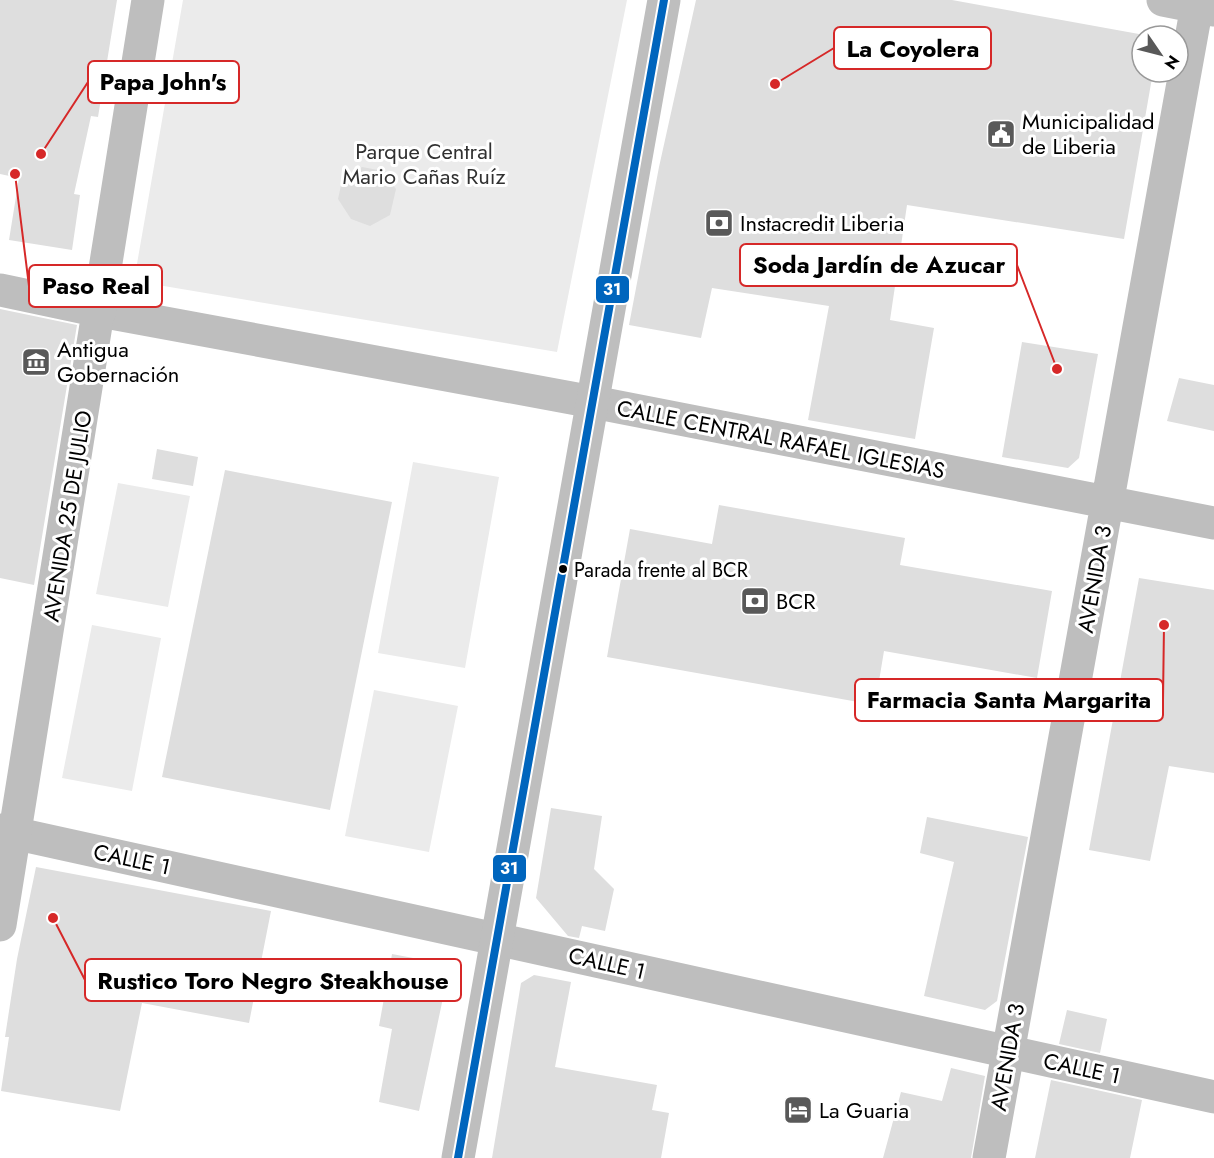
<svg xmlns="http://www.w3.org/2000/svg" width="1214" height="1158" font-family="Jost,sans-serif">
	<rect width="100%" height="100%" fill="#fff"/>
	<!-- green -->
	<path fill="#ebebeb" d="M183,0H627L557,352L134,281Z
		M413,462L499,477L465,668L378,653Z
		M118,483L190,496L168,607L96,594Z
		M92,625L161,638L132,791L62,778Z
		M374,690L458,706L429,852L345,836Z"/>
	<!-- building -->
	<path fill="#dedede" d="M0,0H117L98,117L91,116L74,194L80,195L72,250L9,240L19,178L0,174Z
		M696,0H952L1150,36H1142V72H1153L1124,239L907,205L890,320L934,328L915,439L808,420L829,306L712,288L701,338L629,325L659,167Z
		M362,167L383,171L396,189L390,215L370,226L351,219L338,199L342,181Z
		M0,309L77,325L34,585L0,578Z
		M1022,342L1098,354L1079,458L1068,468L1002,457Z
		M1179,378L1214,385V431L1167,421Z
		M157,449L198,457L193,486L152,479Z
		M225,470L392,502L330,810L162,777Z
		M719,505L905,538L900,565L1052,591L1037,678L884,651L875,705L607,657L630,529L712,544Z
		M1139,578L1214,590V773L1169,766L1150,861L1089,850Z
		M551,808L602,816L594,869L614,889L605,931L582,926L579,938L568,936L536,898Z
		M927,817L1028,837L997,1001L985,1010L924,996L954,862L920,853Z
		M36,867L271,911L249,1023L142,1003L120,1111L1,1091L9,1037H5L17,959Z
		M392,954L450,965L419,1111L379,1102L392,1029L379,1026Z
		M534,975L571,982L555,1067L657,1085L652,1110L669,1113L661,1158H492L521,983Z
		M1067,1010L1107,1019L1100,1053L1059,1044Z
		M951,1068L985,1076L971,1158H883L901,1092L942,1101Z
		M1051,1080L1142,1100L1130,1158H1035Z"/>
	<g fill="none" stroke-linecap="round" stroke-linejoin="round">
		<!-- pedestrian -->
		<path stroke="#bebebe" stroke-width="33" d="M100,311L593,402"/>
		<!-- minor -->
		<path stroke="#bebebe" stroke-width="33" d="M1163,0L1214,10
			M593,402L1214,523
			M0,830L1214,1097
			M989,1158L1198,0"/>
		<!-- tertiary -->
		<path stroke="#bebebe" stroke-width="33" d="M0,290L100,311
			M0,925L148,0
			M458,1158L664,0"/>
		<!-- bus-1 casing -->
		<g stroke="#fff" stroke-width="12">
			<path id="bus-1" d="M458,1158L664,0"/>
		</g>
		<!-- bus-1 -->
		<use href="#bus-1" stroke="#0065bd" stroke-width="8"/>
	</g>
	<!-- icons -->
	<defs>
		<g id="civic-square" transform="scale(1.5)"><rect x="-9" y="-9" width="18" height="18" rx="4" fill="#595959" stroke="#fff"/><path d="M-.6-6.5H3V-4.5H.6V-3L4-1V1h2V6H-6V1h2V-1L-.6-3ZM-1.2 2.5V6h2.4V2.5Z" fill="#fff"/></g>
		<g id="bank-square" transform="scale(1.5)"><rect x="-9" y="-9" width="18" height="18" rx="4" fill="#595959" stroke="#fff"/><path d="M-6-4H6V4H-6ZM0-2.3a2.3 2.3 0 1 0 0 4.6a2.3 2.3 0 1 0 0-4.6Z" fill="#fff"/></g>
		<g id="museum-square" transform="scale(1.5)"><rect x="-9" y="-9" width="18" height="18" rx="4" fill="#595959" stroke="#fff"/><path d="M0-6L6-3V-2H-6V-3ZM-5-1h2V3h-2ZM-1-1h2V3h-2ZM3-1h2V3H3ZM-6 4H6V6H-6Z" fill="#fff"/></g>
		<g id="hotel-square" transform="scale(1.5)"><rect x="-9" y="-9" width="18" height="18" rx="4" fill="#595959" stroke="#fff"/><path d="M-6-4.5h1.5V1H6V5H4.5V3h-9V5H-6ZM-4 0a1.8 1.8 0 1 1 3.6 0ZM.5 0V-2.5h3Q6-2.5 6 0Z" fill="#fff"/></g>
	</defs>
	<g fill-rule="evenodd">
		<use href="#civic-square" x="1001" y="134"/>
		<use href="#bank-square" x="719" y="223"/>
		<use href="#museum-square" x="36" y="362"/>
		<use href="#bank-square" x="755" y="601"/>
		<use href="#hotel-square" x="798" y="1110"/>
	</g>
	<!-- markers -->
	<circle fill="#000" stroke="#fff" stroke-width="2" cx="563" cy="569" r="5"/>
	<g text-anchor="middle" stroke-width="6" stroke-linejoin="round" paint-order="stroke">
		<!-- bus labels -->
		<g font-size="20" fill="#000" stroke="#fff" text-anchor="start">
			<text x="574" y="577">Parada frente al BCR</text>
		</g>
		<!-- poi labels -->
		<g font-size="22" fill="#000" stroke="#fff" text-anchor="start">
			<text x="1022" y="129">Municipalidad<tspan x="1022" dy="25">de Liberia</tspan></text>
			<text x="740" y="231">Instacredit Liberia</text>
			<text x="57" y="357">Antigua<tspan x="57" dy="25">Gobernación</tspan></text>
			<text x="776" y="609">BCR</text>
			<text x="819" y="1118">La Guaria</text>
		</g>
		<!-- park labels -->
		<g font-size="22" fill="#313131" stroke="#fff">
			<text x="424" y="159">Parque Central<tspan x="424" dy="25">Mario Cañas Ruíz</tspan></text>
		</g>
		<!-- street labels -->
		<g font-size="22" fill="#000" stroke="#fff">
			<text transform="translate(781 439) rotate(11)" y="8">CALLE CENTRAL RAFAEL IGLESIAS</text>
			<text transform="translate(67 516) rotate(-81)" y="8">AVENIDA 25 DE JULIO</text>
			<text transform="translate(1094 579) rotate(-80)" y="8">AVENIDA 3</text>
			<text transform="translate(132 859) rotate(12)" y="8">CALLE 1</text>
			<text transform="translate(607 963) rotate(13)" y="8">CALLE 1</text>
			<text transform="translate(1007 1057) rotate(-80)" y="8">AVENIDA 3</text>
			<text transform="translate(1082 1068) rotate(12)" y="8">CALLE 1</text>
		</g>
	</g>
	<!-- callouts -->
	<path fill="none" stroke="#d62828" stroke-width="2" d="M775 84L834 48M41 154L88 82M1057 369L1017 265M15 174L29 286M1164 625L1163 700M53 918L85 980"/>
	<g fill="#d62828" stroke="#fff" stroke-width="2">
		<circle cx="775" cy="84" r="6"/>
		<circle cx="41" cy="154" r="6"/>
		<circle cx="1057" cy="369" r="6"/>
		<circle cx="15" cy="174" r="6"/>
		<circle cx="1164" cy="625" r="6"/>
		<circle cx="53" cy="918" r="6"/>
	</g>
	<g fill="#fff" stroke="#d62828" stroke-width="2">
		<rect x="834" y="27" width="157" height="42" rx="6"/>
		<rect x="88" y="61" width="151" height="42" rx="6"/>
		<rect x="740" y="244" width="277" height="42" rx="6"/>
		<rect x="29" y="265" width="133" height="42" rx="6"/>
		<rect x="855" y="679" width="308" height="42" rx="6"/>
		<rect x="85" y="959" width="376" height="42" rx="6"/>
	</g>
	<g font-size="24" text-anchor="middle" font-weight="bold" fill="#000">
		<text x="913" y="57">La Coyolera</text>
		<text x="163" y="90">Papa John's</text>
		<text x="879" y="273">Soda Jardín de Azucar</text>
		<text x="96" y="294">Paso Real</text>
		<text x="1009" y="708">Farmacia Santa Margarita</text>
		<text x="273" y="989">Rustico Toro Negro Steakhouse</text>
	</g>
	<g stroke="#fff" stroke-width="2">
		<rect x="595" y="275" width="35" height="29" rx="6" fill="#0065bd"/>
		<rect x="492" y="854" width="35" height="29" rx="6" fill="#0065bd"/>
	</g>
	<g font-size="16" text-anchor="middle" font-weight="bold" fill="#fff">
		<text x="612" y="295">31</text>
		<text x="509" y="874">31</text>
	</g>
	<!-- north arrow -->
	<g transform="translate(1160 54) rotate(125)"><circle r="28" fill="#ffffff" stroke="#999999" stroke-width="1.5"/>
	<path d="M0-4.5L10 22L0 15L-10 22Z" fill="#595959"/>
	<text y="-9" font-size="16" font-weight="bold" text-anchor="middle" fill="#000000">N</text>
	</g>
</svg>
